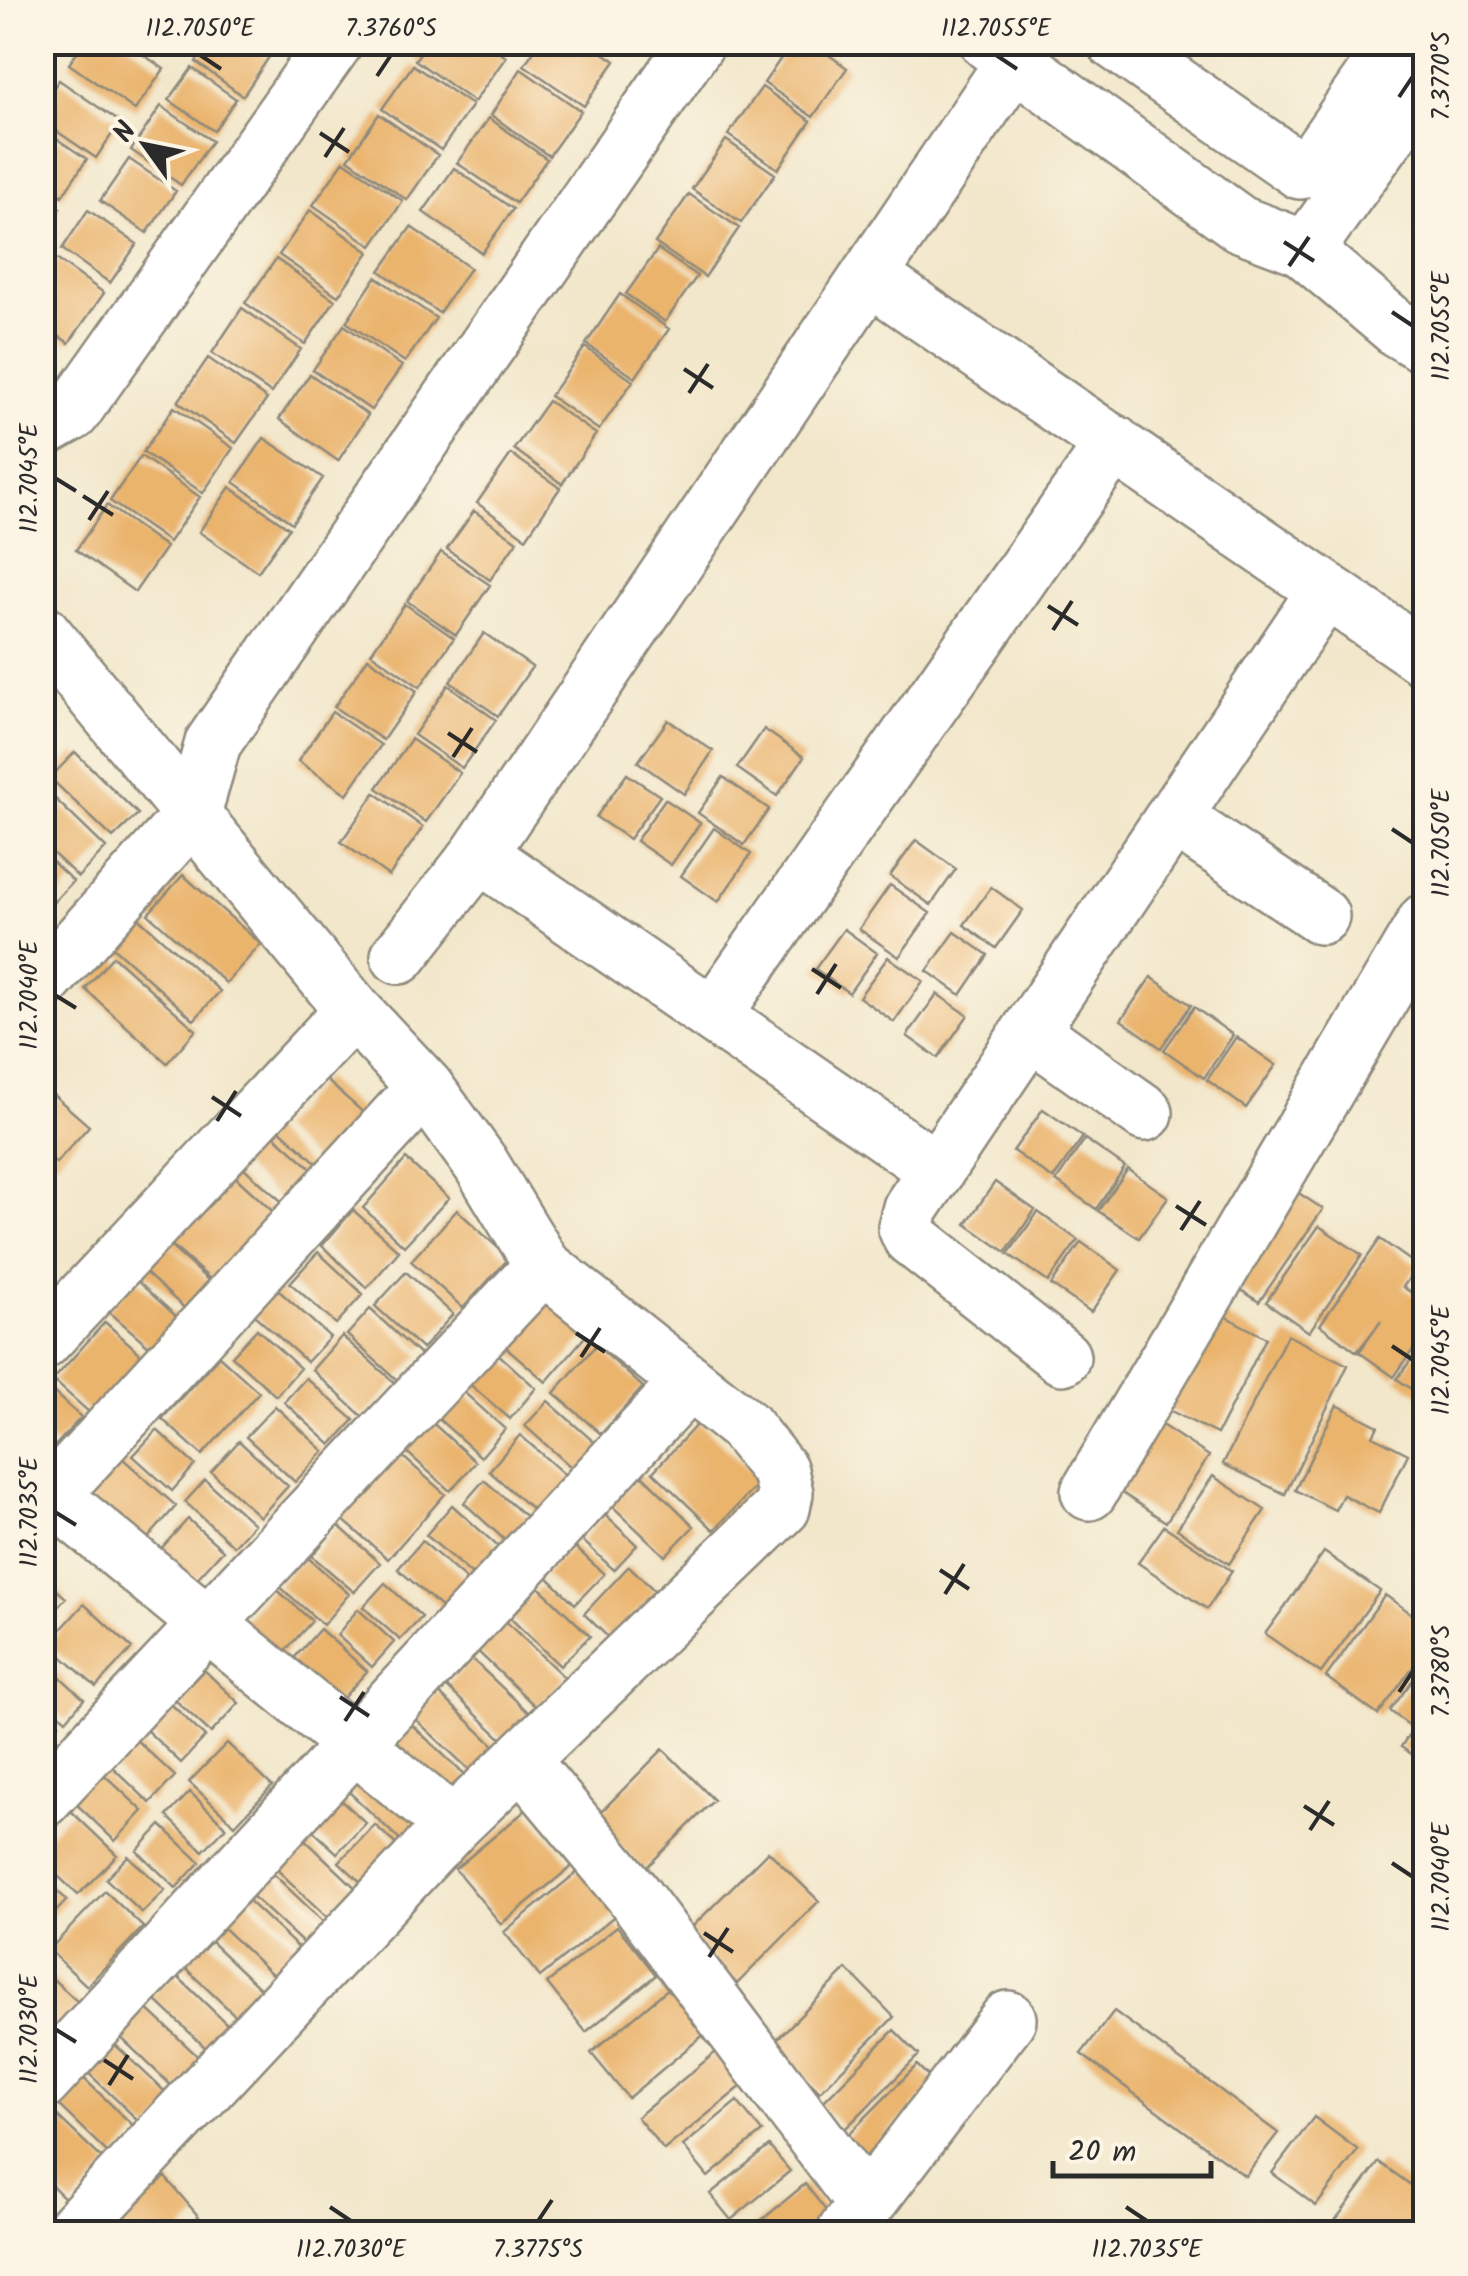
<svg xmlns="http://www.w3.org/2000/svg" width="1468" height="2276" font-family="Kalam,sans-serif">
	<rect width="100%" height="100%" fill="#fcf5e5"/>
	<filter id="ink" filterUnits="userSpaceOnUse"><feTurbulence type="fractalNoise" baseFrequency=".01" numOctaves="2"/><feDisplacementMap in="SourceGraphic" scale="20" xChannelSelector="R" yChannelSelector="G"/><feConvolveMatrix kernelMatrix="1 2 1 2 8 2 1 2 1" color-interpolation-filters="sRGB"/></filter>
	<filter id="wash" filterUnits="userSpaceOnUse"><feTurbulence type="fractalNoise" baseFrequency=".0048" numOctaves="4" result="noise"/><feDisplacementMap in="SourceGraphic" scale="40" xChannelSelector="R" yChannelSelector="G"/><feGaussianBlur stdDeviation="2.25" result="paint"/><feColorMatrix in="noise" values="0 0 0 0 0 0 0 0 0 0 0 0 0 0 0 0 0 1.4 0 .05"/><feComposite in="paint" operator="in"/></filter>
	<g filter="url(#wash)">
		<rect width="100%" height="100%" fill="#f2e7cb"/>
		<g id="blocks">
			<!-- building -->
			<path fill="#eab46d" d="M84,42H125L164,69L135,110L69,64Z
				M209,42H248L269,57L243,96L196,62Z
				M428,42H484L506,57L474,102L415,60Z
				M540,42H588L615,61L584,106L524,65Z
				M792,42H811L847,68L813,117L764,83Z
				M413,65L472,105L441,150L382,109Z
				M192,68L236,99L214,131L169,100Z
				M521,69L581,111L549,156L491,115Z
				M59,80L120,122L96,158L42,121V104Z
				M762,87L811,121L778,169L728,135Z
				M161,106L212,141L181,185L131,150Z
				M379,114L438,155L407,200L348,159Z
				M489,118L547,159L516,203L457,163Z
				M42,129L87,159L62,196L42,182Z
				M726,140L775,174L741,223L692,189Z
				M129,159L176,191L147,233L100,201Z
				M344,161L403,201L372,246L313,205Z
				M454,168L513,209L482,253L423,212Z
				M689,194L739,228L705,277L655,243Z
				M42,196L60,208L42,233Z
				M88,210L137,244L110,283L62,249Z
				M310,210L369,252L338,296L279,255Z
				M411,227L470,268L439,313L380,271Z
				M658,249L697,276L665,322L626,294Z
				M55,258L104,293L69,343L42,325V276Z
				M276,259L335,300L305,344L245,303Z
				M376,277L436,318L405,362L346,322Z
				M620,294L669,329L635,378L586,344Z
				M242,308L301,349L271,393L212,353Z
				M344,325L402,366L371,410L313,370Z
				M585,347L633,381L599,430L550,396Z
				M208,358L267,399L236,443L178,402Z
				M310,374L368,415L338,461L279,419Z
				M548,401L596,434L562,484L514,449Z
				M174,407L233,448L203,493L143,452Z
				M264,438L323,478L292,523L234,482Z
				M511,454L560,488L526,538L477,503Z
				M141,456L200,497L169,542L110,501Z
				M230,487L289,528L258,572L199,532Z
				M107,505L166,547L135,592L76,550Z
				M474,511L517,541L490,580L447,549Z
				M441,552L490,585L456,635L407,601Z
				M405,604L454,638L420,687L371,653Z
				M484,633L532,667L498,716L450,682Z
				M368,658L417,691L383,740L334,707Z
				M448,685L496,720L462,768L414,735Z
				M332,712L381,745L347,794L298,761Z
				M668,720L713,751L684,794L638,762Z
				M764,729L804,757L777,796L737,768Z
				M411,739L460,773L426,822L377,788Z
				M75,752L138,814L113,838L50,778Z
				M627,774L660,796L629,839L596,817Z
				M723,777L769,809L744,845L698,813Z
				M44,788L106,848L78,877L42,843Z
				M375,793L423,827L389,876L341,842Z
				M665,799L700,823L671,865L636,841Z
				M714,828L751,854L718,902L681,876Z
				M916,840L956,869L931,905L890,876Z
				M42,852L73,881L48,908L42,902Z
				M183,875L261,944L226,983L148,914Z
				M890,885L930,913L899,957L859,929Z
				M991,887L1023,910L996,948L964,925Z
				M134,914L220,991L194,1020L108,943Z
				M844,929L877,953L849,993L815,969Z
				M955,932L988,955L961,995L927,971Z
				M113,956L196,1030L167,1063L85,989Z
				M888,957L923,981L894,1022L859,997Z
				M1151,977L1191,1005L1161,1048L1121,1020Z
				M937,994L968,1015L938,1058L907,1036Z
				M1194,1007L1233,1035L1204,1078L1164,1050Z
				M1236,1037L1276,1065L1246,1108L1207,1080Z
				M324,1078L365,1114L319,1165L279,1129Z
				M42,1085L89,1126L56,1163L42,1151Z
				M1043,1109L1083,1137L1053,1179L1013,1151Z
				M266,1128L319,1175L289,1208L236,1161Z
				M1085,1139L1125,1167L1096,1209L1056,1181Z
				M406,1159L449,1198L404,1246L363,1208Z
				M1128,1169L1168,1197L1139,1238L1098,1211Z
				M230,1172L279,1217L217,1285L168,1242Z
				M995,1182L1035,1210L1006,1252L966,1224Z
				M1288,1186L1323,1209L1259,1302L1224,1278Z
				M353,1210L399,1251L367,1288L322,1246Z
				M457,1210L509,1258L463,1308L411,1261Z
				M1038,1212L1078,1240L1048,1282L1008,1254Z
				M1319,1226L1362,1255L1309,1332L1266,1302Z
				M161,1238L218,1289L193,1316L137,1265Z
				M1380,1239L1418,1266L1403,1287L1426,1303V1331L1394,1377L1359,1352L1381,1321L1357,1352L1320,1325Z
				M1081,1242L1120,1270L1091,1312L1051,1285Z
				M318,1252L363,1294L336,1324L290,1283Z
				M406,1272L453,1314L422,1349L375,1306Z
				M135,1279L186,1325L159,1355L107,1310Z
				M277,1289L330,1337L307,1362L254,1315Z
				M542,1290L589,1332L546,1382L498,1340Z
				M370,1309L420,1355L397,1380L347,1335Z
				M1215,1311L1266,1338L1217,1434L1165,1408Z
				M105,1322L143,1356L91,1414L53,1380Z
				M257,1329L300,1368L276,1396L232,1356Z
				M1287,1335L1348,1365L1285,1494L1223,1464Z
				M342,1336L395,1383L363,1417L312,1370Z
				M1426,1339V1399L1397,1379Z
				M487,1344L536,1388L510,1419L459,1375Z
				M596,1345L643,1387L601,1434L554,1393Z
				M219,1356L259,1392L202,1455L162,1419Z
				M306,1378L354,1420L331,1445L284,1402Z
				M42,1382L81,1417L55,1446L42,1434Z
				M457,1386L505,1429L481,1457L433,1414Z
				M548,1401L603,1450L581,1476L525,1426Z
				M1337,1405L1378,1426L1373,1436L1408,1454L1379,1513L1343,1495L1335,1510L1295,1490Z
				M275,1406L324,1451L295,1482L246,1437Z
				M426,1417L476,1462L450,1491L400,1446Z
				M699,1422L761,1481L714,1530L653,1472Z
				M1157,1422L1209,1456L1166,1522L1113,1487Z
				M157,1430L195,1465L172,1491L133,1456Z
				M520,1435L573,1482L542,1518L489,1471Z
				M239,1441L288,1486L260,1517L211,1472Z
				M392,1447L445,1494L388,1559L334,1512Z
				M122,1458L176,1506L141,1546L86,1497Z
				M641,1474L694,1526L665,1556L611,1505Z
				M1213,1476L1265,1510L1229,1564L1177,1529Z
				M205,1480L254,1524L234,1546L185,1502Z
				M484,1480L529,1519L508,1543L464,1503Z
				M452,1505L503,1551L478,1580L426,1535Z
				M605,1515L637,1545L614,1570L582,1540Z
				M188,1519L223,1550L193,1583L158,1552Z
				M338,1525L380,1563L354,1592L312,1556Z
				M1164,1526L1232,1571L1207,1609L1138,1563Z
				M422,1541L469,1582L444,1610L398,1569Z
				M573,1545L604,1574L575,1604L545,1575Z
				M1324,1552L1380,1591L1321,1673L1265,1634Z
				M305,1555L349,1594L323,1625L278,1585Z
				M629,1566L656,1592L610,1639L584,1614Z
				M42,1577L66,1598L42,1624Z
				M385,1583L422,1617L400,1640L363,1607Z
				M273,1586L312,1621L275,1662L237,1628Z
				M539,1587L590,1636L560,1666L510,1618Z
				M1385,1595L1426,1624V1649L1378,1715L1326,1677Z
				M84,1604L132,1648L96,1687L48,1644Z
				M358,1609L394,1642L372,1667L337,1635Z
				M499,1615L565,1678L537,1708L471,1645Z
				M320,1629L367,1671L335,1707L288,1665Z
				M472,1659L529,1713L503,1740L446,1686Z
				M1426,1662V1764L1401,1747L1413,1728L1390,1711Z
				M204,1670L239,1703L211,1733L175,1700Z
				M54,1671L84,1699L66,1720L42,1699V1684Z
				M438,1692L502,1753L478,1778L414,1718Z
				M169,1702L205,1737L181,1763L144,1728Z
				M42,1708L59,1724L42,1743Z
				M408,1721L473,1783L445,1813L380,1750Z
				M132,1736L175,1776L150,1803L107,1762Z
				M227,1743L272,1786L235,1825L189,1782Z
				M663,1749L714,1800L644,1870L594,1819Z
				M371,1767L424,1818L401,1841L348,1791Z
				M98,1769L143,1811L115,1841L70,1798Z
				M190,1792L226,1827L203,1851L167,1816Z
				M337,1796L366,1823L337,1853L309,1827Z
				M526,1810L572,1866L501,1924L455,1869Z
				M71,1811L117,1855L78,1895L42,1861V1841Z
				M161,1825L200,1862L176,1888L137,1851Z
				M375,1825L415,1862L380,1900L339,1862Z
				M296,1831L363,1895L334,1924L268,1861Z
				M768,1851L819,1901L737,1984L686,1933Z
				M128,1856L165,1890L142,1913L106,1879Z
				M582,1868L618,1913L540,1977L504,1932Z
				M269,1870L326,1924L306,1946L248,1892Z
				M42,1877L67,1900L42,1926Z
				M105,1891L143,1927L87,1986L49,1950Z
				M242,1895L304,1953L278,1980L217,1922Z
				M617,1926L656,1975L586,2032L547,1983Z
				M208,1939L266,1994L241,2021L183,1966Z
				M42,1969L80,2004L56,2029L42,2017Z
				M847,1969L894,2017L820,2092L772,2044Z
				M174,1973L230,2027L208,2050L151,1996Z
				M670,1987L707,2032L628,2098L591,2053Z
				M140,2002L205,2063L177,2091L113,2030Z
				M1114,2011L1278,2133L1245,2176L1081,2054Z
				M894,2030L919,2055L845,2129L820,2105Z
				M107,2037L176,2102L149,2131L80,2065Z
				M716,2052L743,2085L664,2150L637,2117Z
				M917,2065L936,2084L862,2160L842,2141Z
				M74,2069L140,2132L114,2159L49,2096Z
				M737,2101L762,2132L708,2177L683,2146Z
				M45,2104L110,2166L73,2206L42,2176Z
				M1314,2117L1358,2150L1316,2206L1272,2173Z
				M769,2146L790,2171L731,2220L710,2194Z
				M1379,2162L1426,2196V2234H1342L1331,2226Z
				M165,2177L199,2217L180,2234H99Z
				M805,2184L828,2213L803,2234H755L751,2229Z"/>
		</g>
	</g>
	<g filter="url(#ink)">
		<use href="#blocks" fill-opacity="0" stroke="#8e897b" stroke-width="2.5"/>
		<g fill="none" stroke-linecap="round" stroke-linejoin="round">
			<!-- minor casing -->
			<g stroke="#8e897b" stroke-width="60">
				<path id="minor" d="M988,42L1240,224L1301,247L1315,237L1426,82
					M1115,42L1300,171L1313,163L1397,42
					M1301,247L1399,330L1426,346
					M869,276L1426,659
					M42,430L72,413L335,42
					M42,632L353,1010L425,1087L481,1164L543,1266L744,1426L780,1471L785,1493L782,1508L453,1825L70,2234
					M1173,817L1321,916
					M479,854L937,1170
					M399,956L479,854L1027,42
					M42,983L193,814L213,743L697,42
					M714,1014L1114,443
					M1030,1031L1145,1113
					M42,1342L353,1010
					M1062,1357L911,1238L906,1227L911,1208L1326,590
					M1089,1492L1426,921
					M51,1495L453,1825
					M42,1505L425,1087
					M521,1760L631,1892L866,2205
					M42,1800L543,1266
					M42,2082L689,1382
					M846,2231L1008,2019"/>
			</g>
			<!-- minor -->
			<use href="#minor" stroke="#fff" stroke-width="55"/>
		</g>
	</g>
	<!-- ticks -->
	<path fill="none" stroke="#2b2b2b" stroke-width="4" d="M200,55L221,69M996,55L1017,69M377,76L391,55M1399,97L1413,76M320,133L349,152M325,157L344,128M1284,242L1314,261M1289,266L1309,237M1392,312L1413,326M684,369L713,388M689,393L708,364M55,478L76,491M83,496L113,515M89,520L108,491M1048,606L1078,625M1053,630L1072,601M448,733L477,752M453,757L472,728M1392,829L1413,843M812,969L841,988M817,994L836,964M55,995L76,1008M212,1097L241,1116M217,1121L236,1091M1176,1206L1206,1225M1181,1230L1200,1201M576,1333L605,1352M1392,1346L1413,1360M581,1357L600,1328M55,1512L76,1525M940,1570L969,1589M945,1594L964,1564M1399,1692L1413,1671M340,1697L369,1716M345,1721L364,1692M1304,1806L1334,1825M1310,1830L1329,1801M1392,1863L1413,1877M704,1933L733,1952M709,1957L728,1928M55,2029L76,2042M104,2060L133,2079M109,2085L128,2055M330,2207L351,2221M1126,2207L1147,2221M538,2221L552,2200"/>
	<!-- margin -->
	<rect width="1468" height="2276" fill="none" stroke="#fcf5e5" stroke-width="110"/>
	<!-- north arrow -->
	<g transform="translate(145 145) rotate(303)" stroke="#fcf5e5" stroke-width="8" paint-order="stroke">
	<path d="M0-8L18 38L0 25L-18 38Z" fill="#2b2b2b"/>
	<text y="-15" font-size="28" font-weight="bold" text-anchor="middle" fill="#2b2b2b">N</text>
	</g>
	<!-- scale -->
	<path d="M1053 2161v15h158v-15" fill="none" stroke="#2b2b2b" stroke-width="5"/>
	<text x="1068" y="2161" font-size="30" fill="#2b2b2b" stroke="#fcf5e5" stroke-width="8" paint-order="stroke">20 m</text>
	<rect x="55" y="55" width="1358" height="2166" fill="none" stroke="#2b2b2b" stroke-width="4"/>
	<g font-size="25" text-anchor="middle" fill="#2b2b2b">
		<text x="200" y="36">112.7050°E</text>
		<text x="391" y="36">7.3760°S</text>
		<text x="996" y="36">112.7055°E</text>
		<text transform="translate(1440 76) rotate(-90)" y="9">7.3770°S</text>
		<text transform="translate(1440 326) rotate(-90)" y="9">112.7055°E</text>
		<text transform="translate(28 478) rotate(-90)" y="9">112.7045°E</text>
		<text transform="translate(1440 843) rotate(-90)" y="9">112.7050°E</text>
		<text transform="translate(28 995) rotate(-90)" y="9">112.7040°E</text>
		<text transform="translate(1440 1360) rotate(-90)" y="9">112.7045°E</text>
		<text transform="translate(28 1512) rotate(-90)" y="9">112.7035°E</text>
		<text transform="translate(1440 1671) rotate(-90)" y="9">7.3780°S</text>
		<text transform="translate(1440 1877) rotate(-90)" y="9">112.7040°E</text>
		<text transform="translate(28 2029) rotate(-90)" y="9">112.7030°E</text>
		<text x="351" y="2257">112.7030°E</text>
		<text x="538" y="2257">7.3775°S</text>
		<text x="1147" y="2257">112.7035°E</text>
	</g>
</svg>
